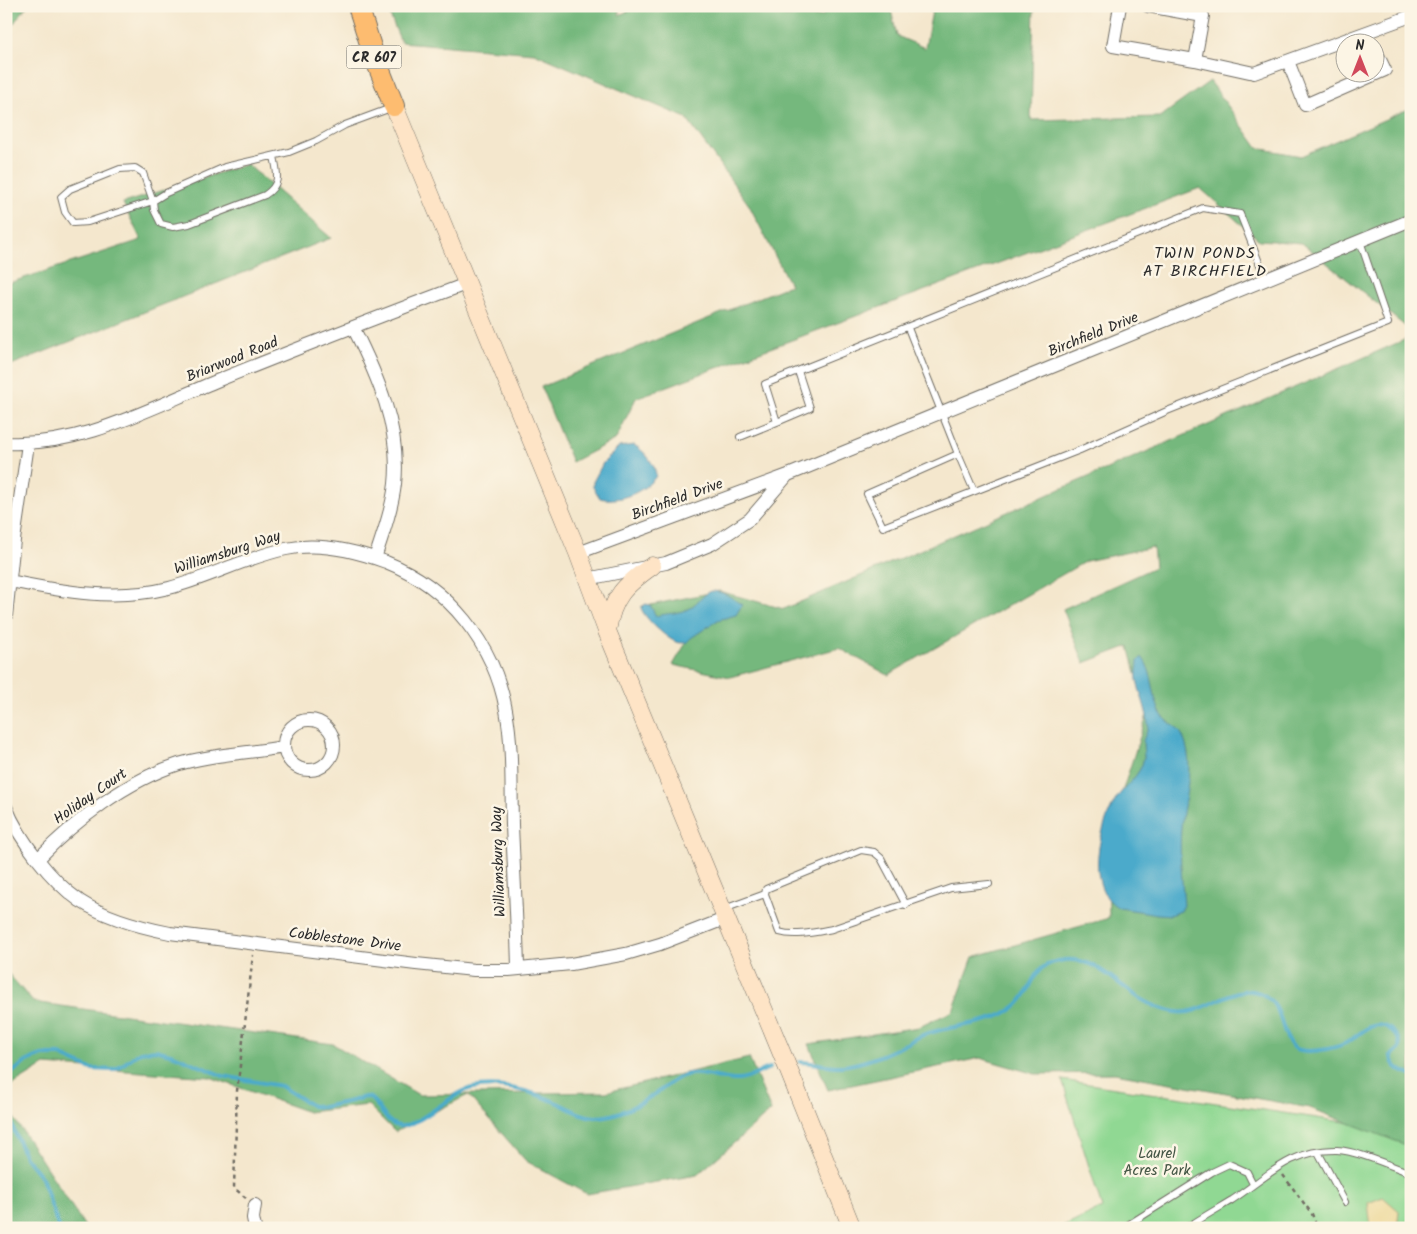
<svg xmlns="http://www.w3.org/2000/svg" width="1417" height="1234" font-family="Kalam,sans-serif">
	<rect width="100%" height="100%" fill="#fcf5e5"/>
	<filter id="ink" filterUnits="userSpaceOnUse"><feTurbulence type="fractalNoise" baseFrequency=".02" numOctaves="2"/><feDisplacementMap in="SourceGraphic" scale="10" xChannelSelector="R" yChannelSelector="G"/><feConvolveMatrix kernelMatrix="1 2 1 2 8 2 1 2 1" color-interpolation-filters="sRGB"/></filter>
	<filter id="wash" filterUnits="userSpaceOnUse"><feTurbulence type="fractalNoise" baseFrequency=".0096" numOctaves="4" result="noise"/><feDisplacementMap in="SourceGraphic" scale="20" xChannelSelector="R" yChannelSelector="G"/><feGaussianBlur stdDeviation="1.12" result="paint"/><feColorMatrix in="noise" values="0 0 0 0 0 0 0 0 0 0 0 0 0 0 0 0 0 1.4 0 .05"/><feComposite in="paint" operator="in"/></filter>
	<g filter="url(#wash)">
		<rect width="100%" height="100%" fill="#f4e7cd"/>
		<!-- green -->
		<path fill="#90d893" stroke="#5e825f" d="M1062,1080L1411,1132V1228H1061L1102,1208Z"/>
		<!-- forest -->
		<path fill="#74b87d" stroke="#507254" d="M6,6H27L6,33Z
			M386,6H619V15L640,6H782L784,16H823L824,6H890L897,36L925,48L933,6H1034L1031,120L1160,117L1210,81L1258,148L1301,156L1411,108V331L1302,243L1259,240L1200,188L636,398L616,439L572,462L541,387L790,285L749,205L686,118L534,53L401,42Z
			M247,164L331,238L6,367V284L141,240L123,203Z
			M1411,337V1147L1310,1108L1115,1073L1035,1074L980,1058L828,1090L809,1044L919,1027L953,1011L973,957L1109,918L1108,836L1147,715L1129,646L1084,663L1063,609L1155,567L1153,547L1086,561L888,675L839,648L730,677L673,665L686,643L641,607L719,591L784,609Z
			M6,971L33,1002L333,1044L419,1095L606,1092L749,1058L771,1111L697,1175L587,1194L526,1161L468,1095L395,1132L368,1105L308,1112L210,1077L45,1065L6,1089Z
			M6,1106L86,1228H6Z"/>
		<!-- sand -->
		<path fill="#eeda9e" stroke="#8c8264" d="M1383,1197L1399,1211L1397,1228H1371L1368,1203Z"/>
		<!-- water -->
		<path fill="#4caacb" stroke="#3c6a7b" d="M634,445C644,450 656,465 656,476C645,492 618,503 600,498L593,487V482L603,463L619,447Z
			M711,591C724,591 732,598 742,605L736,615L718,620L691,638L686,643C682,643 677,643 674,641C665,637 642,616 641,607L646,604L650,605L656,616C667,613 678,614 688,609C697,604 701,596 711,591Z
			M1142,657C1154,672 1152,695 1160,712C1166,723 1178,725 1183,737C1196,767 1184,797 1181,828C1179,853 1182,879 1184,905L1181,911L1170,915L1157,914L1119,908C1084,888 1099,829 1115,801C1124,785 1141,777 1144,757C1144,752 1143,747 1143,742C1144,735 1149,730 1148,724C1147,709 1140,695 1137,680C1136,674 1138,667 1138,661Z"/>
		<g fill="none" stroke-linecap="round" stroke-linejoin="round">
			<!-- stream -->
			<path stroke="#4caacb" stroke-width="4" d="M800,1062C814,1062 828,1067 842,1066C864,1064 886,1054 906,1044C913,1041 918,1036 926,1034C953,1024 992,1026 1016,1006C1036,990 1027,964 1065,960C1095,957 1118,985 1141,999C1151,1005 1164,1010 1176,1012C1206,1017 1232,980 1262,994C1287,1006 1279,1046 1300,1050C1313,1053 1340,1048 1351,1040C1358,1035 1365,1028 1373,1026C1387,1022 1402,1036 1399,1049L1391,1056C1392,1067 1401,1072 1411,1075
				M6,1077L26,1062L34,1058L43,1055H60L91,1069L113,1070L118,1068L140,1052L156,1050L174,1055L223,1076L281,1086L312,1106L323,1107L351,1101L365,1097L370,1098C380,1105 385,1124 399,1126C417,1129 452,1092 472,1088C498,1083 529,1090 553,1101C568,1107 579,1116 595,1117C619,1117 642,1103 661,1090C668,1085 675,1079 683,1076C699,1069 721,1081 739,1080C751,1079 759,1071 770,1068
				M6,1117L11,1123L25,1157L42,1178L59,1228"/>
		</g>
	</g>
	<g filter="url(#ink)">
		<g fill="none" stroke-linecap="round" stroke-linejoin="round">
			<!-- service casing -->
			<g stroke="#716d64" stroke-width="8">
				<path id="service" d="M274,156C277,173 282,184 265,195L189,224L173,227L161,224L154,210L153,201L166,193L225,167L289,152L316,141L345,125L391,108
					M135,168L143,173L153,201L88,222L73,223L65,212L61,197L70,189L120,169Z
					M908,328L958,454L867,494L883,527L1080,450L1167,411L1388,323L1360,241
					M777,422L810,408L798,371
					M740,437L777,422L765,384L1203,208L1240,214L1266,280
					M958,454L974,491
					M765,894L779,932C795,937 816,932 832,929L951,888L989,884
					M724,909L765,894L766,889L861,850L874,852L881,858L906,905
					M1318,1152L1345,1202
					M1125,1228L1128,1225L1212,1172L1229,1164L1247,1172L1253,1184
					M1186,1228C1201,1218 1217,1209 1232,1200C1267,1177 1291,1149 1337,1150C1358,1151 1390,1166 1411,1173"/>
			</g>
			<!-- minor casing -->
			<g stroke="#716d64" stroke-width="14">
				<path id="minor" d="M1120,6L1113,46L1195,60L1203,16L1148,6
					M1195,60L1254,73L1411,16
					M1288,61L1305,105L1385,70L1374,47
					M353,327C377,375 401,428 395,484C392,509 383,534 375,558
					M6,443C82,447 150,408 219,380C301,347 383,315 466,284
					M578,553L788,475L1411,220
					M587,579L666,563L712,544L750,519L786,477
					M10,581C63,592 116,601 169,588C209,578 246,557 286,549C318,542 356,551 386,562C449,587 494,644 506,710C513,747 511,787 512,825C514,873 517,921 518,969
					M6,616L14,540L28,444
					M284 745a25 25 0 1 1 50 0a25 25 0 1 1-50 0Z
					M6,807C19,839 51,881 80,901C106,918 140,927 170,933L416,964L474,970H509L571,964L626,954L660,944L727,918
					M38,859C76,820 126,781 179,764C212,754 250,753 284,747
					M255,1205L253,1218L255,1228"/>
			</g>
			<!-- secondary casing -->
			<g stroke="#716d64" stroke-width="19">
				<path id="secondary" d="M394,106L578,553L607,631L787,1066L852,1228
					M607,631C612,597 625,585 652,566"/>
			</g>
			<!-- primary casing -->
			<g stroke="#716d64" stroke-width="22">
				<path id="primary" d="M358,6L373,53L394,106"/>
			</g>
			<!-- path -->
			<path stroke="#716d64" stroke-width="2.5" stroke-dasharray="4 4" stroke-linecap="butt" d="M1283,1175L1312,1214L1317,1228
				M246,1198L234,1188L237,1091L253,955"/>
			<!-- service -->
			<use href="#service" stroke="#fff" stroke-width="6"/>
			<!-- minor -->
			<use href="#minor" stroke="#fff" stroke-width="12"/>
			<!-- secondary -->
			<use href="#secondary" stroke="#fee4c6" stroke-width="18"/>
			<!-- primary -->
			<use href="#primary" stroke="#fdbc70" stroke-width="20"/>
		</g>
	</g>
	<g text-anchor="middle" stroke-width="5" stroke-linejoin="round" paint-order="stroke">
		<!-- shield labels -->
		<rect fill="#fcf5e5" stroke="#6a6863" stroke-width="1" x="346.5" y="45.5" width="55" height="23" rx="4"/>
		<g font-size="14" font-weight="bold" fill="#2b2b2b">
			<text x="374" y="62">CR 607</text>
		</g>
		<!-- street labels -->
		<g font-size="15" fill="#2b2b2b" stroke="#fcf5e5">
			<text transform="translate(1093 334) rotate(-22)" y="5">Birchfield Drive</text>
			<text transform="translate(232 359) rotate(-22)" y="5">Briarwood Road</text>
			<text transform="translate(677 499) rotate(-20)" y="5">Birchfield Drive</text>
			<text transform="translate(227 552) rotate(-18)" y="5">Williamsburg Way</text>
			<text transform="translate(90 796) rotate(-35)" y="5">Holiday Court</text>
			<text transform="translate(498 862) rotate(-92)" y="5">Williamsburg Way</text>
			<text transform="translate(345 939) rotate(7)" y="5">Cobblestone Drive</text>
		</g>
		<!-- park labels -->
		<g font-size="15" fill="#445645" stroke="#fcf5e5">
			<text x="1157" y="1158">Laurel<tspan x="1157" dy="17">Acres Park</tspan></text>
		</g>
		<!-- neighbourhood labels -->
		<g font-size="16" letter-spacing="1" fill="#2b2b2b" stroke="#fcf5e5">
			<text x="1205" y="258">TWIN PONDS<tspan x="1205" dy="18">AT BIRCHFIELD</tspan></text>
		</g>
	</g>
	<!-- margin -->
	<rect width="1417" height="1234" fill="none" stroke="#fcf5e5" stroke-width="25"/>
	<!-- north arrow -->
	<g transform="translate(1360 58)"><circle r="24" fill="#fcf5e5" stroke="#a8a49b"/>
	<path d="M0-4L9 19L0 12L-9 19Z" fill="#d1495b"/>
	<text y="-8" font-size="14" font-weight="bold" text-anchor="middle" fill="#2b2b2b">N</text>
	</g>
</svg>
